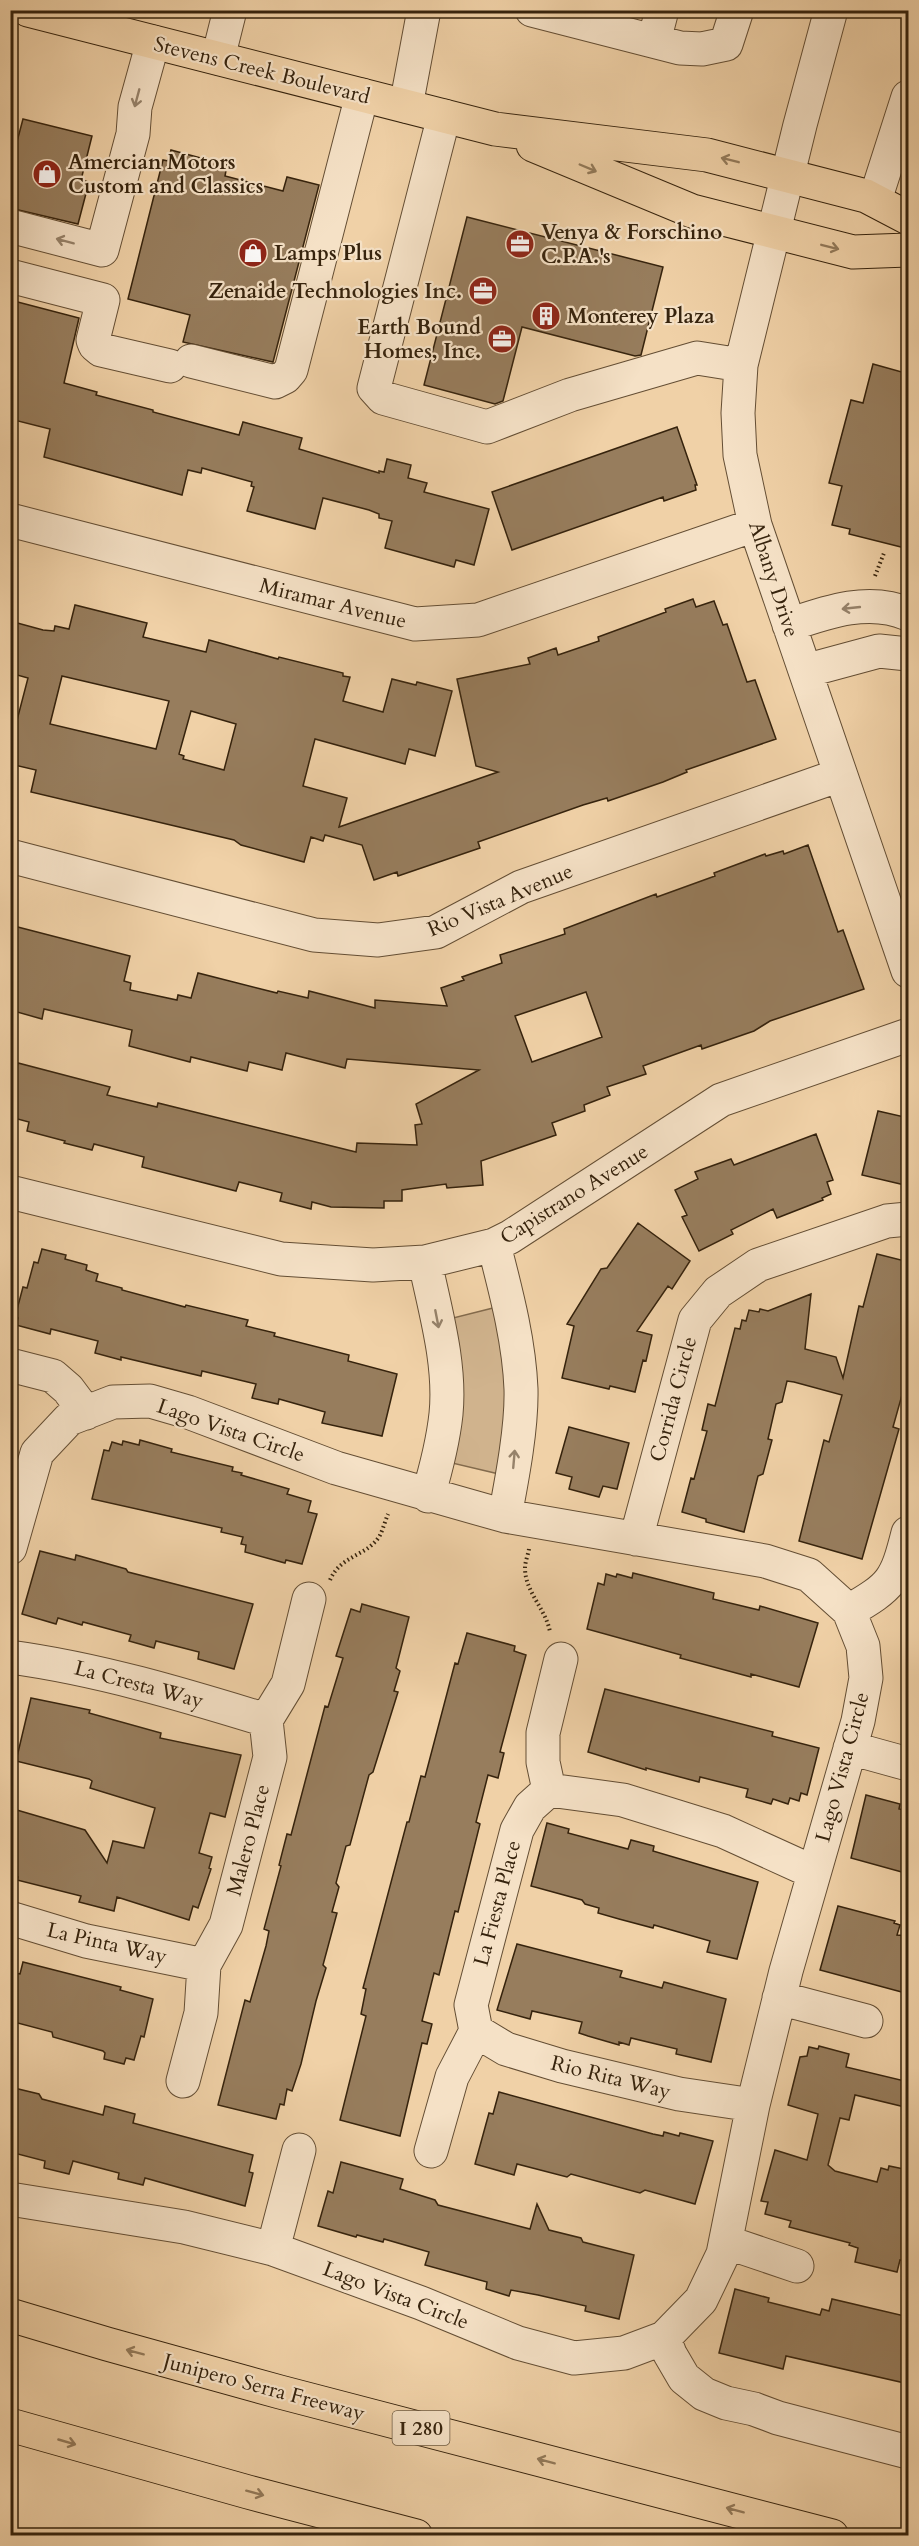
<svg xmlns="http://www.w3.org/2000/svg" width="919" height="2546" font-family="Cardo,serif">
	<rect width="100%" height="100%" fill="#f0d1a7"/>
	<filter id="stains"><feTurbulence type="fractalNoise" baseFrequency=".00333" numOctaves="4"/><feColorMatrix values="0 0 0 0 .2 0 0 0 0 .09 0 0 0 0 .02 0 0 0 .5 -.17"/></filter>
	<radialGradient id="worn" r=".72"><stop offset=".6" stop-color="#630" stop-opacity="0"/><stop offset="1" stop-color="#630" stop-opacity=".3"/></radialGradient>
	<!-- green -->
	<path fill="#d0b38d" stroke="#836b4d" stroke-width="1.5" d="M497,1307L507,1392L499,1474L452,1463L449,1319Z"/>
	<!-- building -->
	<path fill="#977d5d" stroke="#36230d" stroke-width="1.5" fill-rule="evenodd" d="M23,119L92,136L81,180L89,182L78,224L10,208V168Z
		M171,150L227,165L225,176L283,191L287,177L319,185L273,362L183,342L190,315L128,299L163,160L168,161Z
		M467,217L663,267L641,355L635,356L522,327L503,401L495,404L424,385Z
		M10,300L79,318L64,383L97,392L96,395L153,410V412L239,435L243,422L302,438L299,449L379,473V471L384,472L387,459L411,465L408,478L427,483L424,492L489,509L474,565L456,560L454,567L385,548L392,521L379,518V514L369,510L323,498L315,529L247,511L254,487L251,486L252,482L202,468L201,473L188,470L182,495L44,457L50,429L10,419Z
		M873,364L909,374V549L849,534L850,529L832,525L842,486L829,483L851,400L863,403Z
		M677,427L697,485H695L696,490L664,501L663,497L512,550L492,492Z
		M693,599L696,607L714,601L723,625L727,624L747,682L755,680L776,739L686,770L687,772L663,782L608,801L607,798L583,805L478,842L480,848L398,876L397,872L374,880L362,845L325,835L323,841L311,837L304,862L241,845L234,840L31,792L36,770L10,764V747L28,678L10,673V621L43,630L54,631L55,626L69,629L75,605L147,623L143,637L206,652L209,640L278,659L279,657L343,673V676L350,677L343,701L383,712L392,679L416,685L417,682L452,691L435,756L409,749L405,764L315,739L303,786L347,798L339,827L498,772L476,766L457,679L530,664L528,658L556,648L558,655L599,641L598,637L666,612L665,609ZM62,676L169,701L156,749L50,724ZM191,711L236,724L224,770L183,759L184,756L179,754Z
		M808,845L838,932L843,930L864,989L770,1021L754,1031L702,1049L701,1045L643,1066L646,1074L607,1087L610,1095L584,1105L585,1111L552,1123L556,1135L481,1161L483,1185L447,1188L446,1184L402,1190V1201H384V1208L331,1207L312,1202L311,1209L280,1201L282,1193L239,1182L236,1191L142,1167L144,1157L94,1144L92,1150L64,1143L65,1141L27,1131L29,1122L10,1117L16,1088L12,1087L18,1063L110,1087L107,1095L157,1107L158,1103L356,1152L357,1143L417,1145L415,1125L422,1124L416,1104L479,1070L347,1059L345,1068L286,1053L282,1070L249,1062L247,1071L191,1057L190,1062L129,1046L132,1030L44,1009L42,1019L10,1010V925L130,956L124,981L131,983L130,990L177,1000L178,995L191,998L198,973L277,993L278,991L308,998L309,991L375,1008V1000L447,1006L441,988L464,980L462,977L502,963L500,955L565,934L564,929L656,894L657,897L715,876L714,873L765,854L766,856L783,851L784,854ZM586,992L602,1037L532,1062L515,1016Z
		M878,1111L909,1118V1186L862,1175Z
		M816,1134L833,1180L827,1182L831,1194L822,1198L823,1200L777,1218L773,1209L731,1230L733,1234L699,1251L682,1217L687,1215L675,1190L698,1179L695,1172L731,1159L734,1165Z
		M638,1223L690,1261L672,1289L668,1286L637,1331L652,1335L646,1361L643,1360L635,1392L610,1386L609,1389L562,1378L574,1326L567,1324L601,1269L607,1268Z
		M42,1249L66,1255L65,1259L87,1265L86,1270L98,1274L96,1281L122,1288V1290L185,1307L186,1305L248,1320L246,1326L275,1333L274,1336L349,1355L348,1361L397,1374L382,1436L322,1423L325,1412L279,1399L278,1404L252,1398L256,1384L202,1371L201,1376L121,1357V1360L95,1353L98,1341L51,1329L50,1334L16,1325L18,1318L15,1317L23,1287L27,1288L34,1262L38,1263Z
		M877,1254L909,1262V1370L893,1427L899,1429L862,1559L799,1541L824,1440L829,1442L842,1395L794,1382L787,1381L782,1402L776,1404L768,1439L772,1440L763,1474L758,1476L744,1532L706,1522V1519L682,1512L691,1478L694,1479L707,1431L702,1430L708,1404L715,1406L735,1328L740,1329L742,1320L746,1321L749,1310L759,1312L760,1309L768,1311L811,1294L805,1349L836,1357L843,1378L859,1306L863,1307Z
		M569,1427L629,1443L617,1489L603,1486L599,1497L569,1489L572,1477L556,1473Z
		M140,1440L172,1449L171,1452L233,1467L232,1471L242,1473L241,1475L289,1489L287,1494L311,1501L308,1512L317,1514L302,1564L286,1560L285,1563L245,1552L246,1545L241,1544L243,1537L221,1532L222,1528L92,1499L104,1450L109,1451L112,1442L122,1445L123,1441L139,1445Z
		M40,1551L75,1560L76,1555L126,1569L128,1572L253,1604L234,1669L198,1659L199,1652L156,1641L154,1648L129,1641L131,1635L83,1622L82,1625L58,1618L56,1624L22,1614Z
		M633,1573L714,1593L713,1599L759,1610L760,1606L818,1623L799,1687L751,1674V1677L680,1658L681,1655L587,1629L598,1583L604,1585L606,1574L616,1577L617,1574L632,1578Z
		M362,1604L409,1617L396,1668L400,1671L394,1691L398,1692L373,1772L369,1775L350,1845L346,1846L336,1883L339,1887L332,1912L337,1913L323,1965L326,1968L316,2001L301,2064L292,2091L287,2089L284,2105L280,2104L276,2119L218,2105L245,2000L250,2002L266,1946L269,1931L264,1929L281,1866L279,1865L287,1834L291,1835L325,1706L328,1707L343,1658L336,1656L351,1609L360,1612Z
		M467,1633L515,1646L514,1651L526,1655L500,1752L504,1753L498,1778L488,1775L476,1822L480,1824L458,1912L455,1911L439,1975L434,1973L422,2021L432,2024L427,2044L422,2043L400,2136L340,2120L366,2016L361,2014L366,1989L363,1988L407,1822H409L421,1776L425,1777L455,1663L458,1664Z
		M605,1689L773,1732L772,1736L819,1748L807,1795L801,1793L799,1801L790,1798L788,1804L773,1799L771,1804L746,1797L748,1789L700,1777L699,1782L646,1768V1770L588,1752Z
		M31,1698L90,1710L89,1713L161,1733L160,1738L241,1755L225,1817L210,1813L199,1853L212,1857L209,1868L211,1869L198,1908L193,1906L189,1920L117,1897L114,1911L79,1902L81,1896L17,1880L18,1877L10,1875V1808L85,1830L107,1863L113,1841L144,1848L155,1808L90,1788L92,1781L89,1779L16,1761Z
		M866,1795L900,1804L899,1809L909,1811V1874L851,1858Z
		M547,1823L569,1829L568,1833L628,1849L631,1840L654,1846L653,1851L758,1882L737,1959L707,1952L710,1941L654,1925L653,1928L619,1919L598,1913L599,1908L585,1904L582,1900L531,1886Z
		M838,1906L895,1921L894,1923L900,1925L897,1935L909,1936V1994L820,1970Z
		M517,1944L622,1971L620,1977L662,1988L664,1982L726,1999L711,2062L676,2054L677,2049L631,2038L629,2045L619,2042V2045L588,2036L579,2033L582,2022L532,2011L530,2019L497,2010Z
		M23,1962L121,1987L120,1990L153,1999L144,2037L141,2036L134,2060L126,2058L124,2064L104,2059L105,2053L103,2051L53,2037L52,2032L10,2021V1987L14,1973L20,1974Z
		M819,2046L849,2054L846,2067L909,2082V2108L855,2095L849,2120L840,2118L828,2165L835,2171L877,2182L881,2168L888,2170L889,2166L909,2170V2262L900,2260L897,2272L855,2262L858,2248L849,2245L850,2243L789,2227L791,2221L765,2214L768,2202L761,2201L775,2150L807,2160L818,2114L788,2105L800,2057L807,2056L809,2047L818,2049Z
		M10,2087L39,2094L42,2099L103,2115L105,2106L135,2114L133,2123L253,2155L249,2172L253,2173L245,2206L145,2178L143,2185L118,2179L119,2173L73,2161L69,2174L44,2168L45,2161L10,2152Z
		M499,2092L653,2134L663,2136L664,2132L679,2136L680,2133L713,2141L695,2204L645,2190L640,2193L571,2174L567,2177L517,2164L514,2175L475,2164L489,2113L493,2114Z
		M341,2162L403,2179L400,2189L435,2200L438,2205L530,2229L537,2204L549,2230L581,2238L583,2242L634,2255L619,2319L585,2311L586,2306L538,2295L511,2290L509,2296L486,2289L487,2282L425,2265L429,2252L384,2239L383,2242L357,2235L356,2237L318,2226L328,2191L333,2193Z
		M735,2289L769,2298L768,2302L820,2315L822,2309L829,2311L832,2299L909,2317V2384L786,2356L783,2369L719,2353Z"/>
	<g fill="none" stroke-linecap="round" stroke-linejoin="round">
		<!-- minor casing -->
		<g stroke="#644e34" stroke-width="35">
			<path id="minor" d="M532,10L680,48L702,49L726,44L737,10
				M831,10L800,125L741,365L738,413L740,455L755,525L908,971
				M654,41L662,10
				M218,58L230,10
				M406,106L424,10
				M444,116L374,388L383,398L487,427L570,395L697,358L741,365
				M875,200L908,97
				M10,226L102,250L133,134L135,107L153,42
				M10,276L103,300L93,340L95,345L101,350L170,366
				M191,361L275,382L285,377L291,370L362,95
				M10,520L415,624L478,620L755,525
				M789,625C827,612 869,597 908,614
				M805,671L879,651L908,654
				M10,856L314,935L378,940L436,932L521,887L840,775
				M10,1192L281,1259L373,1265L425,1262L494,1245L510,1237L721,1100L908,1035
				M494,1245C506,1292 519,1340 521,1389C522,1427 512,1479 505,1516
				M425,1262C435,1310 451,1364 446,1414C443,1442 436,1469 428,1496
				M10,1365L53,1376L68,1389L86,1413
				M636,1539L695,1320L718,1292L758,1265L887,1221L908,1219
				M10,1548L37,1453L69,1419L113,1402L150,1401L188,1412L336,1468L505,1516L765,1561L809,1575L849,1611L863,1646L866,1678L858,1721L786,1971L753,2105L723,2254L701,2300L664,2338L624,2353L574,2358L518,2343L421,2303L273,2249L184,2227L10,2199
				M849,1611C892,1586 896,1581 908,1533
				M10,1657C98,1669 181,1694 266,1720
				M850,1748L908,1764
				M549,1790L623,1800L723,1831L813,1872
				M10,1918L86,1941L204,1965
				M779,1998L866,2021
				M476,2031L506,2049L562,2066L679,2094L753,2105
				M183,2081L201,2013L204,1965L226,1925L270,1757L266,1720L288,1684L309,1599
				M431,2151L452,2077L476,2031L471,2005L517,1830L530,1807L549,1790L543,1762V1733L561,1659
				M726,2242L797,2266
				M273,2249L299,2150
				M664,2338L670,2354L684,2378L704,2394L726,2403L754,2409L778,2418L908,2452"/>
		</g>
		<!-- major casing -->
		<g stroke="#36230d" stroke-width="35">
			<path id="major" d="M28,10L495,129L707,155L866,196L908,218
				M533,145L692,211L853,252L908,250"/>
		</g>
		<!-- highway casing -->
		<g stroke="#36230d" stroke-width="35">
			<path id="highway" d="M10,2315L107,2344L280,2392L832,2536
				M10,2425L248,2492L416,2536"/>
		</g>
		<!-- path -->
		<path stroke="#36230d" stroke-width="4" stroke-dasharray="1.5 3" stroke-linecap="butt" d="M875,576L884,553
			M529,1549C528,1555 525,1562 525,1568C525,1592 546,1609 550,1632
			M330,1580C341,1555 365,1557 379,1537C383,1530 385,1521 388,1514"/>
		<!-- minor -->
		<use href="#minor" stroke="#f5e1c6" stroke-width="33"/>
		<!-- major -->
		<use href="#major" stroke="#f0d1a7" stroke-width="33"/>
		<!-- highway -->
		<use href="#highway" stroke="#f0d1a7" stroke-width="33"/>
	</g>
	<!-- one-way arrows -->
	<defs><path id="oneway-shaft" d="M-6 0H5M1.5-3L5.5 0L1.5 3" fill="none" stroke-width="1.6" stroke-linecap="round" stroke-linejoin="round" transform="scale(1.5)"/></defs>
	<g stroke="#96826a">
		<use href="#oneway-shaft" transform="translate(137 98) rotate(105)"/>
		<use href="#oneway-shaft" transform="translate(65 241) rotate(-165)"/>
		<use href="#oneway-shaft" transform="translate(851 608) rotate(174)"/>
		<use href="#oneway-shaft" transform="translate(437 1319) rotate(79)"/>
		<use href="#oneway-shaft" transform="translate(514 1459) rotate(-85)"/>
	</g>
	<g stroke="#937a5a">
		<use href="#oneway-shaft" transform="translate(730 160) rotate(-166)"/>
		<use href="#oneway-shaft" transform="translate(588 168) rotate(23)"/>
		<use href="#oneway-shaft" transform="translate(830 247) rotate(14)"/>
		<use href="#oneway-shaft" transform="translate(135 2352) rotate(-165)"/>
		<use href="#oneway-shaft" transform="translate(67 2442) rotate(16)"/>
		<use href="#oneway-shaft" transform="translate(546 2461) rotate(-165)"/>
		<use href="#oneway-shaft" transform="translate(255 2493) rotate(15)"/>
		<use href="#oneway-shaft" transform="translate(735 2510) rotate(-165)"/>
	</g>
	<!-- icons -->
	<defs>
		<g id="shop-disc" transform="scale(1.5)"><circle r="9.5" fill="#8f2418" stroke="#f5e1c6"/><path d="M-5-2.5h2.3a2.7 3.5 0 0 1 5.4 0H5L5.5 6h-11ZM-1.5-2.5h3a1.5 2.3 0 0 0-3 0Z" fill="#fff"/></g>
		<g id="office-disc" transform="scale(1.5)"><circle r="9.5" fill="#8f2418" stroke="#f5e1c6"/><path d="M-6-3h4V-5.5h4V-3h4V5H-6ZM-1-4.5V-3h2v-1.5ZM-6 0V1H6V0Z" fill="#fff"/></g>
		<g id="building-disc" transform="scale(1.5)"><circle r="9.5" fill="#8f2418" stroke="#f5e1c6"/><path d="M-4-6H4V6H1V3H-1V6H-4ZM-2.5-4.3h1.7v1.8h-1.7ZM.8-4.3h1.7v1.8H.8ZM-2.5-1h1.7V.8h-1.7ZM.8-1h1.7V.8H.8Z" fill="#fff"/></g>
	</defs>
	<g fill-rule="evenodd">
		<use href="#shop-disc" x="47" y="174"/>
		<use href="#office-disc" x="520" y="244"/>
		<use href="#shop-disc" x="253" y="253"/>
		<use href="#office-disc" x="483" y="291"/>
		<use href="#building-disc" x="546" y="316"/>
		<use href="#office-disc" x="502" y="339"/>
	</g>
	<g text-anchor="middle" stroke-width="4.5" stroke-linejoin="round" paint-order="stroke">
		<!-- shield labels -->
		<rect fill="#f5e1c6" stroke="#6f5c44" stroke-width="1.5" x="392.5" y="2411" width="57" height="34" rx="4.5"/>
		<g font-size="20" font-weight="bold" fill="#36230d">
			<text x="421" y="2435">I 280</text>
		</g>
		<!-- street labels -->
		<g font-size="21" fill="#36230d" stroke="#f5e1c6">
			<text transform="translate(262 70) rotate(14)" y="7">Stevens Creek Boulevard</text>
			<text transform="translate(774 579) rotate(72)" y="7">Albany Drive</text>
			<text transform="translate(333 603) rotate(14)" y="7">Miramar Avenue</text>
			<text transform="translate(500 900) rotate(-23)" y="7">Rio Vista Avenue</text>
			<text transform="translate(574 1194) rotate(-32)" y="7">Capistrano Avenue</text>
			<text transform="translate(673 1399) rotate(-75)" y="7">Corrida Circle</text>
			<text transform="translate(231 1430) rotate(19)" y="7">Lago Vista Circle</text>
			<text transform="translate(139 1684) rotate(15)" y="7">La Cresta Way</text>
			<text transform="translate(842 1767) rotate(-75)" y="7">Lago Vista Circle</text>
			<text transform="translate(248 1840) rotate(-75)" y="7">Malero Place</text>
			<text transform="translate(497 1903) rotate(-75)" y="7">La Fiesta Place</text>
			<text transform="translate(107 1943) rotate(13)" y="7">La Pinta Way</text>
			<text transform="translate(611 2077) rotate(14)" y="7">Rio Rita Way</text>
			<text transform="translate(396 2295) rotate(21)" y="7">Lago Vista Circle</text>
			<text transform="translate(264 2387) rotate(15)" y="7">Junipero Serra Freeway</text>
		</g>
		<!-- poi labels -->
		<g font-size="21" font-weight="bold" fill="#36230d" stroke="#f5e1c6" text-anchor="start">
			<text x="68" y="169">Amercian Motors<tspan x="68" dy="24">Custom and Classics</tspan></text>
			<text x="541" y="239">Venya &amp; Forschino<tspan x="541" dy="24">C.P.A.'s</tspan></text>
			<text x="274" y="260">Lamps Plus</text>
			<text x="462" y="298" text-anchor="end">Zenaide Technologies Inc.</text>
			<text x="567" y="323">Monterey Plaza</text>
			<text x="481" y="334" text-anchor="end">Earth Bound<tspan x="481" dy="24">Homes, Inc.</tspan></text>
		</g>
	</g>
	<!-- margin -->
	<rect width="919" height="2546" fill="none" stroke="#f0d1a7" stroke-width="36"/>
	<rect x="12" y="12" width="895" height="2522" fill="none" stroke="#36230d" stroke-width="3"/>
	<rect x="18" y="18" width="883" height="2510" fill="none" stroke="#36230d" stroke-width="1.5"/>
	<rect width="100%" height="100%" filter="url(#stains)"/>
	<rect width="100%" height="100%" fill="url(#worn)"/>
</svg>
